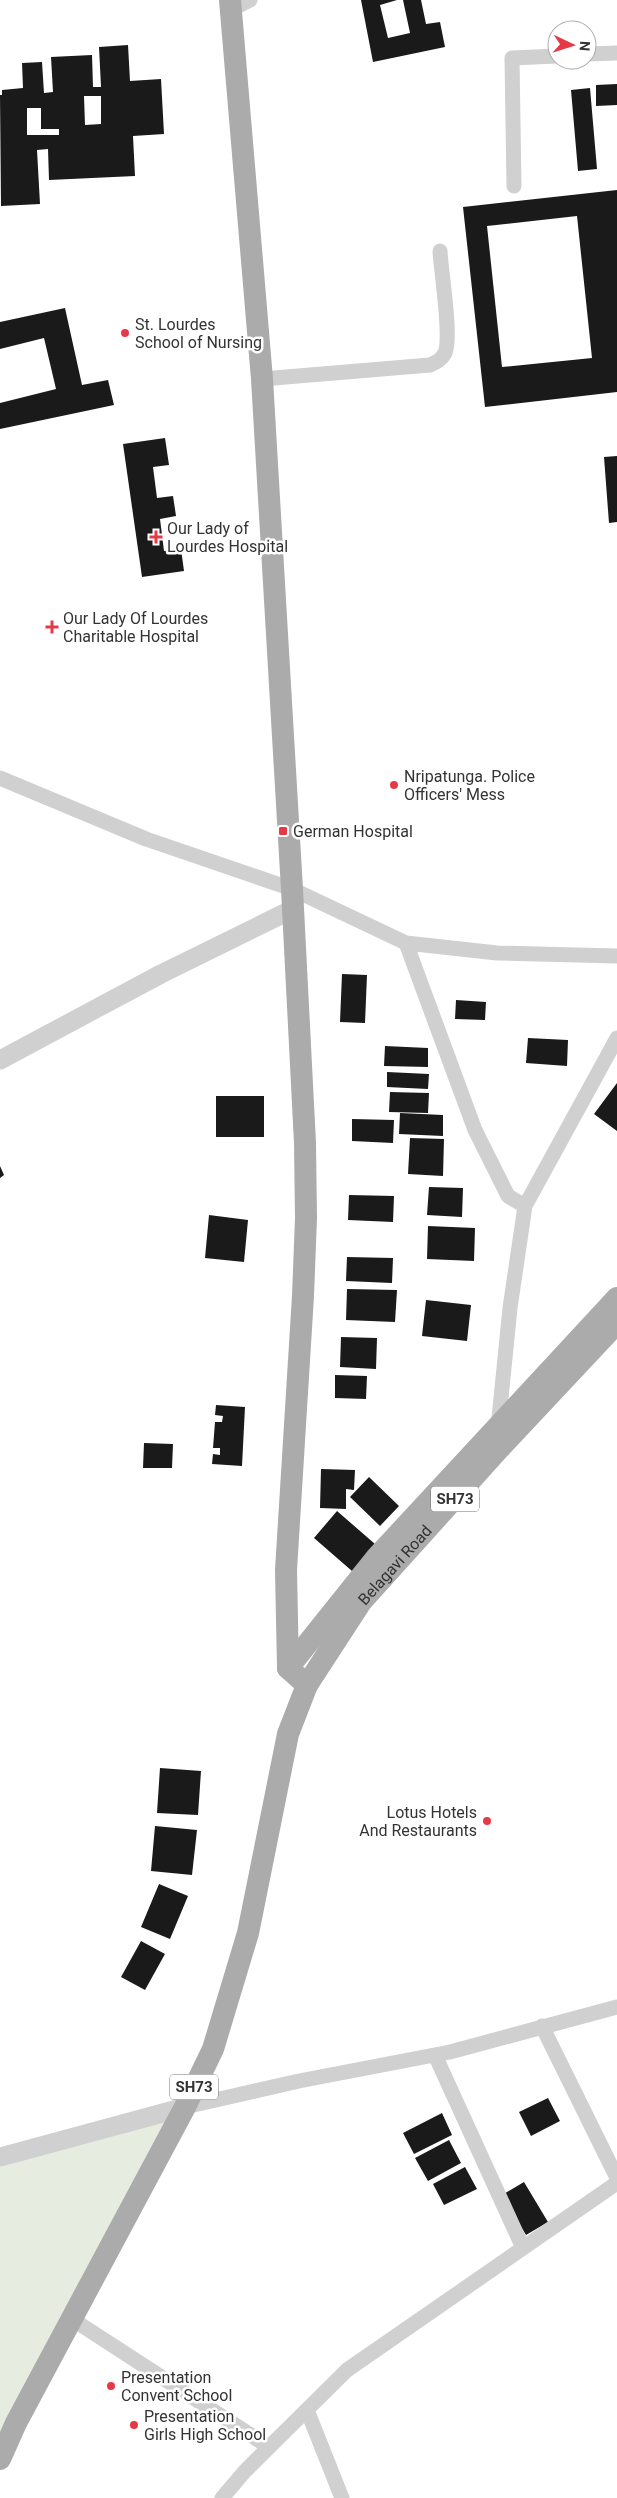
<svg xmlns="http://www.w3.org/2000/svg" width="617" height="2498" font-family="Roboto,sans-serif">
	<rect width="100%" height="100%" fill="#fff"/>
	<!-- park -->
	<path fill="#e6ecdf" d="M185,2107L0,2466V2156Z"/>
	<!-- building -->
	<path fill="#1a1a1a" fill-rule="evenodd" d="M361,0H397L380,5L388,38L410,33L403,0H421L426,24L440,22L445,47L373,62Z
		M128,45L130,81L161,79L164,134L133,136L135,176L49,180L48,149L37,150L40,204L1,206L0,95H2V90L23,88L22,63L42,62L44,93L53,92L51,57L92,55L93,87H101L99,47ZM84,96H101V124L85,125ZM27,108H41V129H59V135H27Z
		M617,84V105L596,106V85Z
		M590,88L597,169L578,171L571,90Z
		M617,190V392L485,407L463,207ZM577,216L592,358L502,367L487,226Z
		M65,308L82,385L108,380L114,405L0,429V403L56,389L44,338L0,349V322Z
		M165,438L169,465L153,467L157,498L173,496L176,516L160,519L164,551L181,549L184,571L142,577L123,444Z
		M617,456V522L609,523L604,457Z
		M342,974L367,975L365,1023L340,1022Z
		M456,1000L486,1002L485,1020L455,1019Z
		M528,1038L568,1040L567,1066L526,1063Z
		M385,1046L428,1048V1067L384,1066Z
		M387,1072L429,1074L428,1089L387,1087Z
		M617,1083V1131L594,1114Z
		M390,1092L429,1093L428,1113L389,1112Z
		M216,1096H264V1137H216Z
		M400,1113L443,1115V1136L399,1134Z
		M352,1119L394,1120L393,1143L352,1141Z
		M410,1138L444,1139L443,1176L408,1174Z
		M0,1166L4,1175L0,1178Z
		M429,1187L463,1188L462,1217L427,1215Z
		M349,1195L394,1196L393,1222L348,1220Z
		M209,1215L248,1220L244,1262L205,1258Z
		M428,1226L475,1228L474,1261L427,1259Z
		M347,1257L393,1258L392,1283L346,1281Z
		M347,1289L397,1290L395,1322L346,1320Z
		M426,1300L471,1305L467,1341L422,1336Z
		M341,1337L377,1338L376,1369L340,1367Z
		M335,1375L367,1376L366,1399L335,1398Z
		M216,1405L245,1407L242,1466L212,1464L213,1454L220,1455V1448H213L215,1422H222L223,1416L215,1415Z
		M144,1443L173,1444L172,1468H143Z
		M321,1469L355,1470L354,1490L346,1489V1509L320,1508Z
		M369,1477L399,1506L380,1526L350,1497Z
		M337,1511L375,1544L352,1571L314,1538Z
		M160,1768L201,1771L198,1815L157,1813Z
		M155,1826L197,1830L192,1875L151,1871Z
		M159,1884L188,1896L170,1939L141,1927Z
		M141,1941L165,1954L145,1990L121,1977Z
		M548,2098L560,2121L531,2136L519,2112Z
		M442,2113L452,2135L414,2154L403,2133Z
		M449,2140L461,2163L428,2181L415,2158Z
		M465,2167L477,2189L444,2205L433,2184Z
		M524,2182L548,2222L526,2235L502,2195Z"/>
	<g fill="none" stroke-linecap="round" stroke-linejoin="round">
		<!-- minor -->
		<path stroke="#d0d0d0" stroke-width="15" d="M230,10L250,0
			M587,54L617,53
			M514,186L512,58L557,56
			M262,379L430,365C437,362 441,360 445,353C452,337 441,272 440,251
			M0,778L146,839L292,889L406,943L497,953L617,956
			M406,943L475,1130L508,1196L525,1206
			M498,1428L510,1308L525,1206L617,1038
			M542,2026L617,2178
			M435,2055L523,2248
			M185,2107L299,2081L450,2052L617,2007
			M72,2319L269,2447
			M307,2410L342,2498
			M222,2498L245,2471L347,2370L617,2183"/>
		<!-- tertiary -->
		<path stroke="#d0d0d0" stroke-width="19" d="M0,1060L161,974L293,909
			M0,2157L185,2107"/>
		<!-- primary -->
		<g stroke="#ababab" stroke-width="22">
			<path d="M230,0L262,379L292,889L305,1143L306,1218L303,1296L286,1570L288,1668L307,1685"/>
			<path d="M288,1668L376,1558L617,1298"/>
			<path id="s1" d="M0,2459L16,2423L185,2107L213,2049L248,1933L288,1734L307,1685L361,1602L497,1451L617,1323"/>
		</g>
	</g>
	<!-- markers -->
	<g fill="#e63946" stroke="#fff" stroke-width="2">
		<circle cx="125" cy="333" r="5"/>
		<path d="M153.5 529.5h5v5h5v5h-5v5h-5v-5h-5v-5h5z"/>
		<path d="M49.5 619.5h5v5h5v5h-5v5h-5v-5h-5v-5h5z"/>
		<circle cx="394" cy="785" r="5"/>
		<rect x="278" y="826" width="10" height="10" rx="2.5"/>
		<circle cx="487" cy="1821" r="5"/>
		<circle cx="111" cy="2386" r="5"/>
		<circle cx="134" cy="2425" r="5"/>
	</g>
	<g text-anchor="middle" stroke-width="5" stroke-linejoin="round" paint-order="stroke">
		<!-- shield labels -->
		<g fill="#fff" stroke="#707070" stroke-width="1">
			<rect x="431" y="1486.5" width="48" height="25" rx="4"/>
			<rect x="170" y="2074.5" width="48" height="25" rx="4"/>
		</g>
		<g font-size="15" font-weight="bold" fill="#333">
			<text x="455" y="1504">SH73</text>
			<text x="194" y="2092">SH73</text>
		</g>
		<!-- poi labels -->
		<g font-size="16" fill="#333" stroke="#fff" text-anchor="start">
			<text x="135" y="330">St. Lourdes<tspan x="135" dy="18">School of Nursing</tspan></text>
			<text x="167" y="534">Our Lady of<tspan x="167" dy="18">Lourdes Hospital</tspan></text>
			<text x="63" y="624">Our Lady Of Lourdes<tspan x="63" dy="18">Charitable Hospital</tspan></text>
			<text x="404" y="782">Nripatunga. Police<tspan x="404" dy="18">Officers' Mess</tspan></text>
			<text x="293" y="837">German Hospital</text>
			<text x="477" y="1818" text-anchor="end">Lotus Hotels<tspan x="477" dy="18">And Restaurants</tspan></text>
			<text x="121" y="2383">Presentation<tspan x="121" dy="18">Convent School</tspan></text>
			<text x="144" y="2422">Presentation<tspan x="144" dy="18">Girls High School</tspan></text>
		</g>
		<!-- street labels -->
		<g font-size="16" fill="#333" stroke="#fff">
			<text dy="6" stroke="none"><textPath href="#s1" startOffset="988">Belagavi Road</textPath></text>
		</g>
	</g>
	<!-- north arrow -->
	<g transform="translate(572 45) rotate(94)"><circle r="24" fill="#ffffff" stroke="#adadad"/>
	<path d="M0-4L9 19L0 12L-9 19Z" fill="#e63946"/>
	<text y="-8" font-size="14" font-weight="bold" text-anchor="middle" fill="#333333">N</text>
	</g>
</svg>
